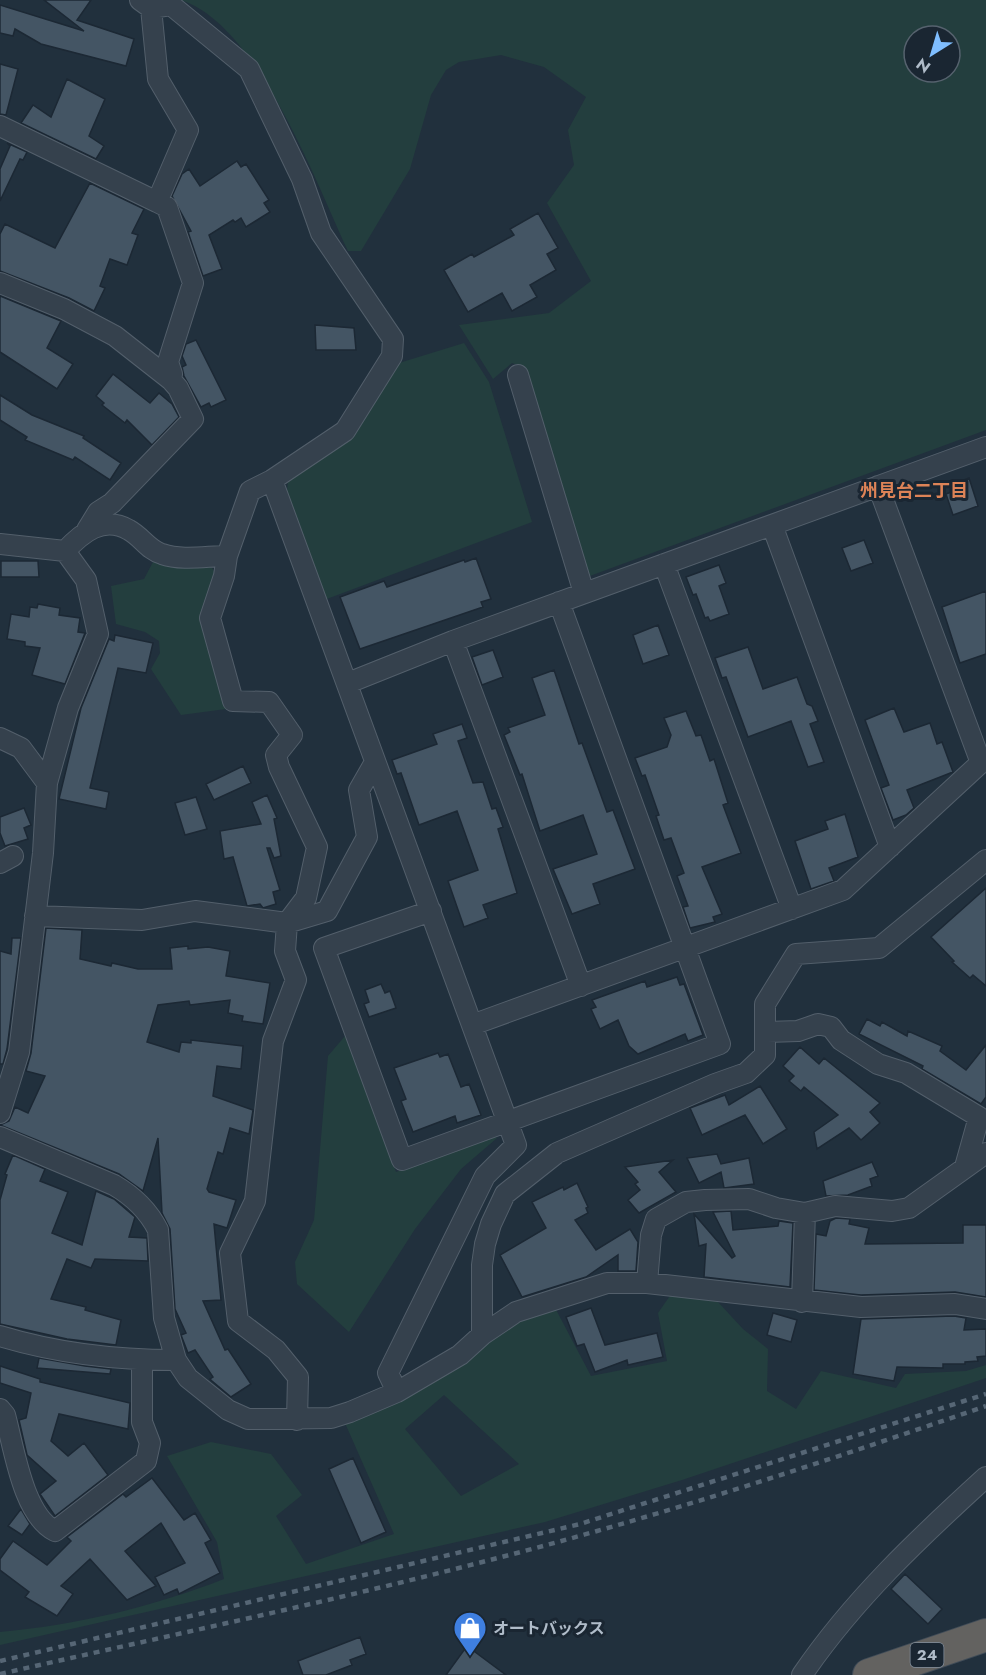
<svg xmlns="http://www.w3.org/2000/svg" width="986" height="1675" font-family="Jost,'Noto Sans JP',sans-serif">
	<rect width="100%" height="100%" fill="#21303d"/>
	<!-- green -->
	<path fill="#233e3e" fill-rule="evenodd" d="M181,0H986V430L587,577L525,368L512,363L493,379L459,325L549,313L591,281L547,203L574,165L568,130L586,97L544,67L501,55L459,62L446,70L431,95L410,169L361,251H348C315,181 258,25 181,0ZM914,36H950V72H914Z
		M464,343L489,382L532,522L324,600L287,491L288,481L350,437L399,363Z
		M153,562L210,565L216,574L213,653L226,709L181,715L151,669L160,653L159,641L145,632L116,624L111,586L144,579Z
		M345,1036L396,1172L493,1136L497,1138L461,1169L415,1229L349,1332L297,1284L295,1262L314,1220L328,1056Z
		M674,1290L718,1302L743,1329L768,1349L767,1391L796,1409L821,1371L896,1388L905,1374L966,1371L986,1365V1378L682,1480L545,1522L0,1645V1632C77,1625 152,1607 224,1579L217,1542L167,1456L211,1442L271,1454L302,1495L276,1516L306,1564L394,1534L345,1423L465,1362L519,1318L553,1304L591,1376L667,1361L658,1313ZM444,1395L519,1464L461,1496L405,1429Z"/>
	<!-- building -->
	<path fill="#445564" stroke="#1c2834" stroke-width="1.5" d="M44,0H91L77,20L134,39L126,66L41,44L15,29L13,36L0,33V5L84,31Z
		M0,64L18,69L6,115L0,114Z
		M67,79L105,99L89,136L104,146L96,159L21,123L33,105L51,117Z
		M7,143L27,152L23,160L20,159L0,201V169L10,146Z
		M237,161L241,167L246,164L269,200L264,203L270,212L246,227L241,218L235,222L233,220L209,235L222,269L203,276L188,232L191,231L172,196L182,174L189,169L200,186Z
		M90,183L144,209L132,233L138,235L127,265L110,259L100,286L105,288L94,311L69,298L0,271V234L5,224L55,248Z
		M538,213L558,248L547,254L556,270L530,285L537,297L512,311L502,293L468,312L444,270L472,254L474,257L514,235L510,229Z
		M0,296L61,321L47,348L73,364L57,389L0,352Z
		M315,325L354,328L356,350H316Z
		M196,340L226,400L211,407L209,403L201,407L184,376L182,367L186,365L182,356L186,344Z
		M113,374L150,403L159,393L172,404L179,417L152,445L127,420L125,423L102,405L104,403L96,396Z
		M0,395L32,415L84,436L83,438L121,463L110,480L75,457L73,460L25,440L27,437L0,420Z
		M969,478L978,506L953,515L946,494L954,491L951,485Z
		M864,540L873,563L851,571L842,548Z
		M476,558L491,599L481,602L483,607L360,649L340,597L384,581L387,587L464,560L465,562Z
		M1,561H38L39,577H1Z
		M719,565L726,583L719,586L729,614L710,621L708,617L705,618L696,594L693,595L686,577Z
		M986,591V654L960,663L942,607Z
		M38,604L60,608L59,615L80,618L78,632L85,633L65,684L32,675L40,648L25,646V642L7,639L11,614L29,617L30,607L37,608Z
		M658,625L669,655L643,664L633,635Z
		M115,635L153,643L146,673L118,668L90,788L109,792L106,809L59,799L81,708L109,639L114,641Z
		M748,647L763,689L797,677L807,704L812,706L818,721L810,724L824,762L808,767L791,721L748,737L726,677L722,678L715,658Z
		M493,650L503,677L482,685L472,657Z
		M554,670L579,744L582,743L607,812L613,810L635,869L593,884L600,904L572,914L553,869L597,854L583,815L540,831L522,774L520,775L504,735L510,732L508,728L545,715L532,678Z
		M894,708L904,732L930,723L937,744L942,742L953,772L907,790L914,808L906,815L893,820L881,788L889,785L865,720Z
		M686,711L696,736L701,735L710,761L714,759L728,803L723,805L741,853L702,867L722,914L713,917L715,922L690,928L683,907L688,906L677,876L684,873L671,838L664,840L656,816L659,815L645,775L642,776L635,758L667,747L671,735L664,718Z
		M462,724L467,738L458,741L473,783L483,782L492,809L496,808L503,827L498,829L517,893L483,905L488,918L464,927L448,881L478,870L457,811L419,825L401,773L397,774L392,760L437,744L433,734Z
		M243,766L251,783L214,800L206,784Z
		M267,795L277,818L274,819L281,856L274,858L270,848H267L280,890L273,892L276,904L263,908L260,904L247,906L233,857L224,859L220,831L261,824L252,802Z
		M196,797L207,829L185,835L175,803Z
		M24,808L31,825L24,828L28,839L5,846L0,833V817Z
		M845,814L858,857L829,868L834,881L811,889L795,841L828,829L825,821Z
		M986,888V986L973,975L970,978L952,962L954,961L931,937Z
		M46,928L82,930L80,959L111,966L112,963L138,969H172L170,948L188,946V949L208,947L230,951L226,976L270,983L263,1024L242,1021L243,1016L228,1013L230,1000L190,1005L189,1001L158,1005L147,1042L179,1052L181,1042L191,1043V1040L243,1046L241,1069L217,1066L213,1096L253,1110L249,1134L230,1128L223,1154L218,1152L207,1189L209,1192L236,1200L227,1228L214,1224L221,1300L203,1301L225,1350L228,1349L251,1384L231,1397L212,1381L210,1379L213,1377L195,1350L188,1353L181,1335L186,1333L175,1309L170,1229L162,1213L158,1138L143,1191L119,1174L0,1125L9,1121L15,1107L28,1113L45,1076L26,1071L31,1053Z
		M12,938H21L7,1049L3,1064H0V951L11,954Z
		M677,977L680,985L684,984L703,1035L688,1041L685,1034L638,1054L629,1046L618,1020L600,1029L591,1009L596,1007L592,1000L645,981L647,987Z
		M381,984L385,993L390,991L396,1008L369,1017L364,1004L369,1002L365,990Z
		M867,1019L880,1026L882,1022L907,1036L908,1031L942,1046L940,1051L966,1070L986,1045V1097L981,1104L922,1069L923,1066L859,1034Z
		M800,1047L819,1064L824,1058L880,1103L870,1112L880,1123L861,1140L849,1128L817,1149L814,1132L838,1115L804,1087L801,1091L789,1081L794,1076L783,1066Z
		M438,1053L440,1057L448,1054L461,1087L469,1084L481,1115L457,1123L455,1116L413,1132L401,1101L406,1099L394,1068Z
		M760,1086L787,1129L763,1144L745,1115L702,1135L690,1108L725,1095L729,1105Z
		M717,1154L721,1164L749,1158L754,1184L724,1188L721,1172L699,1183L687,1158Z
		M13,1155L45,1169L40,1181L68,1192L52,1233L82,1245L96,1191L114,1199L135,1217L129,1237L147,1238L148,1261L95,1259L91,1268L67,1259L51,1299L86,1307L85,1310L121,1320L116,1345L67,1339L0,1324V1200L7,1175L5,1174Z
		M673,1160L659,1172L676,1192L639,1213L628,1200L640,1190L635,1184L638,1182L625,1167Z
		M872,1162L878,1176L870,1179L872,1186L848,1195L826,1196L823,1181Z
		M577,1183L588,1207L586,1208L588,1213L575,1220L596,1250L630,1229L638,1242L636,1271H618V1255L586,1277L522,1297L500,1255L546,1228L532,1202L563,1187L564,1190Z
		M731,1211L733,1230L778,1226L779,1221L793,1223L790,1287L704,1277L706,1244L699,1246L694,1214L732,1258L735,1256L713,1212Z
		M836,1218L850,1219L849,1224L869,1228L865,1244L963,1243V1225H986V1297L955,1292L861,1295L814,1290L816,1234L826,1236L830,1221Z
		M591,1308L605,1345L657,1333L663,1357L628,1365L627,1360L595,1372L584,1344L577,1346L566,1317Z
		M773,1313L797,1320L791,1342L767,1335Z
		M954,1316L966,1318L964,1330L986,1329V1356L977,1357L978,1361L965,1362V1364H943V1368L897,1367L894,1381L853,1374L861,1319Z
		M39,1358L85,1366L111,1369L110,1374L37,1368Z
		M0,1366L40,1379V1382L130,1403L128,1429L59,1414L51,1441L68,1456L84,1443L108,1475L55,1516L40,1494L56,1481L27,1455L19,1420L26,1418L31,1393L0,1383Z
		M353,1458L386,1532L361,1543L329,1469Z
		M152,1478L184,1520L195,1513L211,1540L205,1543L220,1573L179,1594L177,1589L164,1595L155,1577L185,1563L161,1523L125,1551L156,1586L127,1600L90,1559L61,1586L73,1594L57,1616L25,1597L29,1592L0,1570V1559L13,1541L47,1565L71,1541L67,1537L123,1494L126,1497Z
		M21,1509L30,1524L22,1535L8,1526Z
		M905,1574L942,1609L928,1624L891,1589Z
		M360,1637L366,1654L350,1660L352,1665L326,1675H303L298,1661Z
		M467,1646L506,1675H446Z"/>
	<g fill="none" stroke-linecap="round" stroke-linejoin="round">
		<!-- minor casing -->
		<g stroke="#535f6b" stroke-width="22">
			<path id="minor" d="M0,126L157,202
				M0,283L64,309L115,336L171,380
				M518,375L584,593
				M272,480L516,1145L485,1176L388,1373L397,1392
				M878,486L981,763
				M772,525L890,847
				M87,530L98,512L112,503L193,419L178,388L171,380L172,374L168,362L193,283L167,207L157,202L188,130L158,79L151,8L140,0
				M0,544L65,551L86,580L98,634L68,708L47,783L43,853L19,1052L0,1113
				M65,551C82,533 103,515 129,530C142,537 148,550 162,554C182,561 207,556 227,556L250,491L272,480L345,431L392,356L393,339L321,233L302,179L249,69L171,5L151,8
				M227,556L224,576L210,618L233,701L269,702L292,735L276,755L279,767L317,847L306,898L287,923L285,951L296,980L273,1041L255,1201L230,1253L238,1321L276,1350L298,1377L297,1420
				M664,564L792,909
				M453,641L581,986
				M348,683L453,641L986,447
				M0,738L21,748L47,783
				M0,863L13,856
				M431,911L324,948L402,1160L720,1044L559,602
				M35,916L142,920L195,911L287,923L327,911L367,837L359,790L375,762
				M472,1025L843,890L986,758
				M767,1032L798,1031L818,1024L831,1027L841,1040L878,1064L906,1073L979,1117L965,1167
				M0,1137L114,1185C133,1196 148,1210 158,1230L164,1318L176,1360L188,1378L228,1410L248,1419L331,1418L350,1412L397,1392L460,1355L482,1335L516,1312L607,1283H647L861,1307L955,1304L986,1309
				M647,1283L651,1235L656,1219L686,1202L705,1200L749,1199L776,1208L805,1213L835,1206L892,1211L909,1208L986,1153
				M802,1302L805,1213
				M482,1335V1265L485,1244L491,1224L505,1194L557,1153L715,1084L746,1073L765,1055V1004L796,954L879,948L986,860
				M0,1336C56,1353 117,1360 176,1360
				M0,1409L5,1415C14,1448 23,1515 55,1531L146,1461L150,1443L142,1422V1360
				M802,1675C853,1600 919,1538 986,1477"/>
		</g>
		<!-- trunk casing -->
		<g stroke="#404c58" stroke-width="34">
			<path id="trunk" d="M869,1675L986,1635"/>
		</g>
		<!-- minor -->
		<use href="#minor" stroke="#35414d" stroke-width="20"/>
		<!-- trunk -->
		<use href="#trunk" stroke="#636260" stroke-width="32"/>
		<!-- rail -->
		<path stroke="#566675" stroke-width="4.5" stroke-dasharray="6 6" stroke-linecap="butt" d="M0,1661L580,1524L986,1394
			M0,1674C162,1637 325,1603 486,1561C655,1518 821,1463 986,1406"/>
	</g>
	<!-- icons -->
	<defs>
		<g id="shop-pin" transform="scale(1.725)"><path d="M0 17L-7.5 6A9.5 9.5 0 1 1 7.5 6Z" fill="#3f7fe0" stroke="#1a2632"/><path d="M-5-2.5h2.3a2.7 3.5 0 0 1 5.4 0H5L5.5 6h-11ZM-1.5-2.5h3a1.5 2.3 0 0 0-3 0Z" fill="#fff"/></g>
	</defs>
	<g fill-rule="evenodd">
		<use href="#shop-pin" x="470" y="1628"/>
	</g>
	<g text-anchor="middle" stroke-width="6" stroke-linejoin="round" paint-order="stroke">
		<!-- shield labels -->
		<rect fill="#1a2632" stroke="#838f9c" stroke-width="1.5" x="910.5" y="1643" width="33" height="24" rx="4.5"/>
		<g font-size="15" font-weight="bold" fill="#b0bcc9">
			<text x="927" y="1660">24</text>
		</g>
		<!-- poi labels -->
		<g font-size="16" font-weight="bold" fill="#b0bcc9" stroke="#1a2632" text-anchor="start">
			<text x="493" y="1634">オートバックス</text>
		</g>
		<!-- neighbourhood labels -->
		<g font-size="18" font-weight="bold" fill="#dd8357" stroke="#1a2632">
			<text x="914" y="497">州見台二丁目</text>
		</g>
	</g>
	<!-- north arrow -->
	<g transform="translate(932 54) rotate(217)"><circle r="28" fill="#1a2632" stroke="#56626e" stroke-width="1.5"/>
	<path d="M0-4.5L10 22L0 15L-10 22Z" fill="#7fbeff"/>
	<text y="-9" font-size="16" font-weight="bold" text-anchor="middle" fill="#b0bcc9">N</text>
	</g>
</svg>
